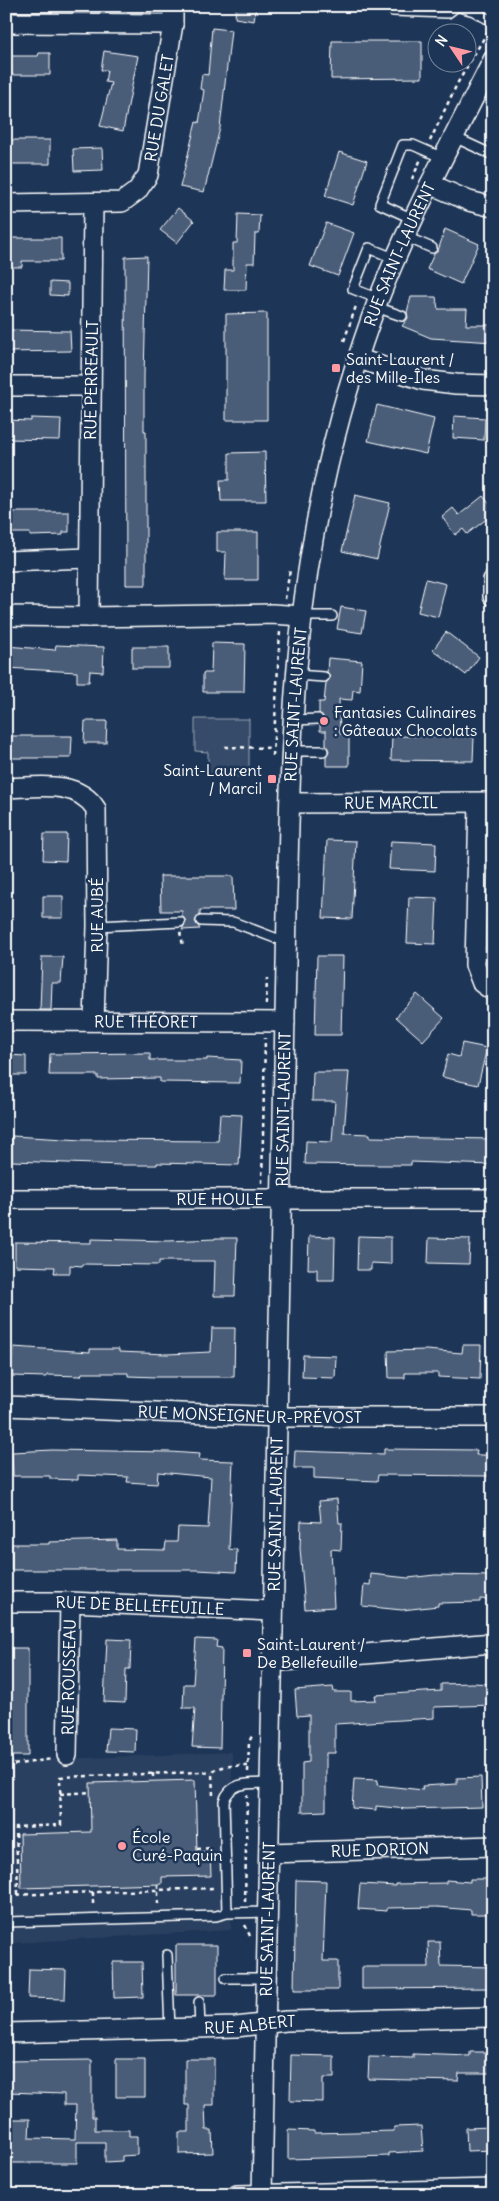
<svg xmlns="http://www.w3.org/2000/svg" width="499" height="2201" font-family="Delius,sans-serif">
	<rect width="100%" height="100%" fill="#1d3557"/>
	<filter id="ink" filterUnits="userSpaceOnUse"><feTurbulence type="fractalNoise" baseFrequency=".02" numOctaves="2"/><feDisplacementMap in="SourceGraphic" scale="10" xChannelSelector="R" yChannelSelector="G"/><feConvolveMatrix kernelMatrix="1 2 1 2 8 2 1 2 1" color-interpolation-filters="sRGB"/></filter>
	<g filter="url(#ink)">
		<!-- built -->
		<path fill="#2a4161" d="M232,1752L231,1930L12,1943V1761Z"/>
		<!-- green -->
		<path fill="#364b69" stroke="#9aa5b4" d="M195,719H249V777L208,776V752L195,751Z
			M6,1761H12V1943H6Z"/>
		<!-- building -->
		<path fill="#4a5d79" stroke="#fff" d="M236,6H256L254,21L235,18Z
			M212,28L231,30L220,128L204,192L180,187L196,122L199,123L204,90L200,89L202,74L208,75Z
			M332,41H422V78L331,79Z
			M104,51L138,56L123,131L100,126L111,83L105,82L107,70H101Z
			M39,53H50V75H6V56H38Z
			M10,140H50V164H10Z
			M102,148L103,170L74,171L73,149Z
			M339,152L367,161L353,205L325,196Z
			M178,208L194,221L177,243L160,230Z
			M238,214L260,215L259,234H255L254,263H247L246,290H224L225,270H233V243H237Z
			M326,223L354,233L338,276L310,266Z
			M445,229L479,244L461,284L427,269L434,254L438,251Z
			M6,238H61V261H22V267H6Z
			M147,256L144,376V431H146V585H126L125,257Z
			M50,282L68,283V296L50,295Z
			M411,297H436L438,309H467L466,325H493V342L431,338L402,326L408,318L407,312Z
			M267,313V420H226V314Z
			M6,330L70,331L71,351L6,352Z
			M377,405L434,419L426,454L368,441Z
			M454,416L485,418L484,440L453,438Z
			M31,418L61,419L60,440L6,439V420L31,421Z
			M265,452L266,501H221L220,480H229V453Z
			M355,495L390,503L377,559L342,551Z
			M483,496L493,508V514L467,534L463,529L455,535L442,517L453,508L459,515Z
			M6,512H69V532H63V535L30,536V533H6Z
			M217,532H258V580H225L226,552H217Z
			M426,579L446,584L438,617L418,612Z
			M341,607L366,611L362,633L337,629Z
			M446,632L479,657L466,675L433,650Z
			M212,643L245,644L244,692H203V673H211Z
			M56,645L104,647L103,672L90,671L89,682H77V672L6,668V646L55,650Z
			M132,647H169V668H132Z
			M328,658L362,661L360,691L353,690L352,700L339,699L340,734H349V766H326V756L329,751L326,745V731H320V725L324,719L319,713V702H324L326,683L330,678L327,672Z
			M85,721H107L106,743H84Z
			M6,736H72L71,758H6Z
			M392,736L474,737L473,761L391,760Z
			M44,834H67L66,861L43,860Z
			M327,840L356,841L352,919L323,918Z
			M391,841L436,843L435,871L389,869Z
			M160,876H233L234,910H200V915L195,921L200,929L182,930L186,922L182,916V911H161Z
			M43,896H63V918H43Z
			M409,897L437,898L435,944L407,943Z
			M317,956H343L341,1035H315Z
			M42,957H63L61,983H52L51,1010H40Z
			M417,994L444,1018L423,1041L396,1017Z
			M462,1043L487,1048L478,1085L442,1077L448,1054L459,1057Z
			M150,1053V1060H207V1058L241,1060L240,1083L160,1082V1078L98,1079V1075H49L50,1054Z
			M6,1055L26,1056V1075H6Z
			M313,1072H349L344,1133L370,1134V1137L493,1139V1165L411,1162V1165H377L305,1164L306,1141L332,1142L335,1101H312Z
			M220,1114L242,1115L239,1165L157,1163V1165H122L12,1161V1136L83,1140L218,1141Z
			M309,1236L335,1237L334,1280H317V1269H308Z
			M358,1236L391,1237V1264L371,1263V1270H357Z
			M215,1238H237L235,1296H214L215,1261H159V1265L82,1264V1266L70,1265V1273H54L55,1267L15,1266V1242L91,1243V1239L168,1241L215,1239Z
			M429,1238L470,1239L469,1264L428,1263Z
			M212,1328H235L234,1377H156L128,1376V1373H82L81,1376L47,1375V1377L12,1376L13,1347L90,1352V1349H119V1352L167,1354L211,1352Z
			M463,1345H481L480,1379L438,1377V1373H405V1378H389L388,1351L426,1350L462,1353Z
			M303,1355L336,1356L335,1378L302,1377Z
			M384,1449L477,1450L476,1455H489V1476L378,1475L377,1481L314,1478V1468H294L295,1451L384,1454Z
			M52,1450L170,1452L200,1454L199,1460L233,1461L229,1549L237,1550L236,1572L197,1570H11V1544H49V1542L117,1540V1549L165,1550L166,1542H177L178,1527L208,1528L211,1477L158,1472L157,1484L127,1482L128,1477L78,1475V1480L50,1479V1476H13L12,1452Z
			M337,1499L339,1523H342L341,1550L331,1549L334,1607L305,1609L300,1548L301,1521L321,1522L319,1501Z
			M371,1574L408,1578L435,1575L493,1576V1600L480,1599V1602L438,1603V1606L402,1610L362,1606L364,1584L370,1585Z
			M107,1639L131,1640L130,1669H126L125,1703L104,1702Z
			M196,1639L217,1640L216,1647L222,1648L220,1748L192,1747L195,1708H183L184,1684H193Z
			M6,1648H28V1756H6Z
			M472,1683L493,1684V1705L434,1707V1718L335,1724V1753H326V1811L302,1812V1763L309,1762V1715L297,1716L295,1690L333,1687L334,1692H351V1701L376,1700L375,1695L441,1691V1684Z
			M108,1728L136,1729L135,1752L106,1751Z
			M481,1777L482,1807L406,1809L376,1806V1810L352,1808L354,1779L378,1780L377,1785L423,1790L422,1786L457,1784V1778Z
			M195,1780L197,1852L210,1851L211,1876L162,1877V1884L21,1888L20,1834L91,1832L90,1783Z
			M470,1879H493V1914H471V1910L437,1907L387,1908V1911L358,1909L360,1884L396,1886V1884L446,1883V1880L470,1882Z
			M296,1880L326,1881L323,1961H338V1990H294Z
			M428,1942H440L441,1966L493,1967V1988L362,1989V1967H429Z
			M176,1945H217V1995H176Z
			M113,1962H142L143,1997L114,1998Z
			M29,1969L66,1970L65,1999L28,1998Z
			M470,2052H493V2073H459L458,2081L368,2079L369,2057L413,2058V2054L470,2056Z
			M291,2055L334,2056V2078H323V2102L290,2101Z
			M116,2059H145V2097H116Z
			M185,2059H214V2105H205L206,2130H212L213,2153L179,2154V2132H189V2105H185Z
			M92,2060V2117H95V2130H129V2136H137V2155L122,2156V2161L105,2162V2142H77V2163H6L7,2119H30L29,2138L75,2139L76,2105H64V2094L6,2092V2061Z
			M421,2126L423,2151L389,2153V2156L288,2159V2130L314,2131V2133L394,2131V2127Z
			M492,2127L493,2150L467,2151L466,2128Z"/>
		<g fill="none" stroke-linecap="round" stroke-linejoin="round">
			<!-- service casing -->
			<g stroke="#fff" stroke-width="12">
				<path id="service" d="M393,6V11L448,13L456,7
					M456,6L474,11L493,22
					M454,137L493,155
					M413,219L380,204L403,145H413L443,158
					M406,237L432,248
					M379,299L353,289L369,248L396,259
					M376,307L402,316
					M302,616H332
					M296,675L324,677
					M293,720L318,719
					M292,751H323
					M201,921L233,922L275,938L287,940
					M97,926L180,922
					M227,1913L224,1801C231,1780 252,1784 270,1783
					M6,1922L216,1916L227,1913L267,1912
					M167,1955L170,2029
					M226,1978H266
					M199,2002L200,2028"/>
			</g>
			<!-- minor casing -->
			<g stroke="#fff" stroke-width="22">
				<g id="minor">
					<path d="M6,23L173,24"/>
					<path d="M430,184L469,201L493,207"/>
					<path d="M93,203L89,617L272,614L302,616"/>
					<path id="s1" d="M6,204L122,202L137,191L148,175L173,24V6"/>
					<path d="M359,359L423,380L456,384L493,385"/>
					<path d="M6,386H91"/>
					<path d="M6,561L89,558"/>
					<path d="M493,580V596"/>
					<path d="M6,616L89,617"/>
					<path d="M6,788C37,787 77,779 96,809L97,926L94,1021"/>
					<path id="s2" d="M290,803L493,802"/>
					<path d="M479,803L475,965L482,983L493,991"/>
					<path id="s3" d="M6,1021L285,1022"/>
					<path id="s4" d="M6,1199H493"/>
					<path id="s5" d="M6,1406L278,1417H493"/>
					<path id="s6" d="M6,1602H70L273,1611"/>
					<path d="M272,1662L493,1643"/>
					<path id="s7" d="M67,1755L70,1602"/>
					<path id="s8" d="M269,1853L493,1846"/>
					<path id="s9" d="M6,2033L236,2027L286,2021L493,2017"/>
					<path d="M237,2195L493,2189"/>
					<path id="s10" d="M262,2195L287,913C289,824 290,734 299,646C309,536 334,423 371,319C404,229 450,145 493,60"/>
				</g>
			</g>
			<!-- path -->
			<path stroke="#fff" stroke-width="2.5" stroke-dasharray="4 4" stroke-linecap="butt" d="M430,141L457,84L488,31
				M412,179L421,159
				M344,341L357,303
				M285,599L290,570
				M225,747L273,748
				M273,756L280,631
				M180,932L183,945
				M266,1005L267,978
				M262,1183L265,1038
				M6,1766L52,1759
				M248,1772L249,1742L253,1734
				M153,1773V1781
				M60,1794L90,1792
				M213,1795L212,1773C220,1764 236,1766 248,1766
				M197,1849L213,1848
				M158,1884V1906
				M93,1892V1908
				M18,1894L16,1827L61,1825L60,1777L200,1772L212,1773
				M9,1895L214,1888
				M245,1902L247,1795
				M245,1925L250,1936"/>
			<!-- service -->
			<use href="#service" stroke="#1d3557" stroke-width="9"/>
			<!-- minor -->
			<use href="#minor" stroke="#1d3557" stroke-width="19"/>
		</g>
	</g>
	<!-- markers -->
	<g fill="#ff9aa2" stroke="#1d3557" stroke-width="2">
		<rect x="331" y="363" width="10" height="10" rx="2.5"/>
		<circle cx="324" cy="721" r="5"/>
		<rect x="267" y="774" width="10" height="10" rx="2.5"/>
		<rect x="242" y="1648" width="10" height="10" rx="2.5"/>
		<circle cx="122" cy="1846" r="5"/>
	</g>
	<g text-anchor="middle" stroke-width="5" stroke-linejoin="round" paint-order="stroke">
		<!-- street labels -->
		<g font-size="16" fill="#fff" stroke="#1d3557">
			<text dy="6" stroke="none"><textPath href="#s1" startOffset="222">RUE DU GALET</textPath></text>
			<text dy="6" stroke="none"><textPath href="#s10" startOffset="1956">RUE SAINT-LAURENT</textPath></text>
			<text transform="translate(91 380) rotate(-89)" y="6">RUE PERREAULT</text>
			<text dy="6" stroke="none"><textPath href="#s10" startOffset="1491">RUE SAINT-LAURENT</textPath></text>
			<text dy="6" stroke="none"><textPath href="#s2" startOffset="101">RUE MARCIL</textPath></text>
			<text transform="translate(97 915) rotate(-90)" y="6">RUE AUBÉ</text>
			<text dy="6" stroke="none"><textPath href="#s3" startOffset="140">RUE THÉORET</textPath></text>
			<text dy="6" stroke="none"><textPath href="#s10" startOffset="1086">RUE SAINT-LAURENT</textPath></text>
			<text dy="6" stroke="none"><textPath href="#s4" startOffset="214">RUE HOULE</textPath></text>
			<text dy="6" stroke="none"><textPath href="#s5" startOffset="244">RUE MONSEIGNEUR-PRÉVOST</textPath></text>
			<text dy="6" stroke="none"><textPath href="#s10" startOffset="681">RUE SAINT-LAURENT</textPath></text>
			<text dy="6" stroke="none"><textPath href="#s6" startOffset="134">RUE DE BELLEFEUILLE</textPath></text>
			<text dy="6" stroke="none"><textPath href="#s7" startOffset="78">RUE ROUSSEAU</textPath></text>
			<text dy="6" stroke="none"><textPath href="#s8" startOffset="111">RUE DORION</textPath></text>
			<text dy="6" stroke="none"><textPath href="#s10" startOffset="276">RUE SAINT-LAURENT</textPath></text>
			<text dy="6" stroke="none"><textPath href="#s9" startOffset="244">RUE ALBERT</textPath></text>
		</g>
		<!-- poi labels -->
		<g font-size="16" fill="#fff" stroke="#1d3557" text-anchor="start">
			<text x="346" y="365">Saint-Laurent /<tspan x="346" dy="18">des Mille-Îles</tspan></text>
			<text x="334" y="718">Fantasies Culinaires<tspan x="334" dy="18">: Gâteaux Chocolats</tspan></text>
			<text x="262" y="776" text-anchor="end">Saint-Laurent<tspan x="262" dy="18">/ Marcil</tspan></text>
			<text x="257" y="1650">Saint-Laurent /<tspan x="257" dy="18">De Bellefeuille</tspan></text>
			<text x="132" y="1843">École<tspan x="132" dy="18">Curé-Paquin</tspan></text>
		</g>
	</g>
	<!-- margin -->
	<rect width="499" height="2201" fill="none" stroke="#1d3557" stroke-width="25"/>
	<rect x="12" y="12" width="474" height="2176" fill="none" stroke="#fff" stroke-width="2" filter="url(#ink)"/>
	<!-- north arrow -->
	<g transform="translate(452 48) rotate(305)"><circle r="24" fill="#1d3557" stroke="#77869a"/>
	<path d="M0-4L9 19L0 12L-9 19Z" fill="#ff9aa2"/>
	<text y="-8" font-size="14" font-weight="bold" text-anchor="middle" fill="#ffffff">N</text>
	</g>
</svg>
